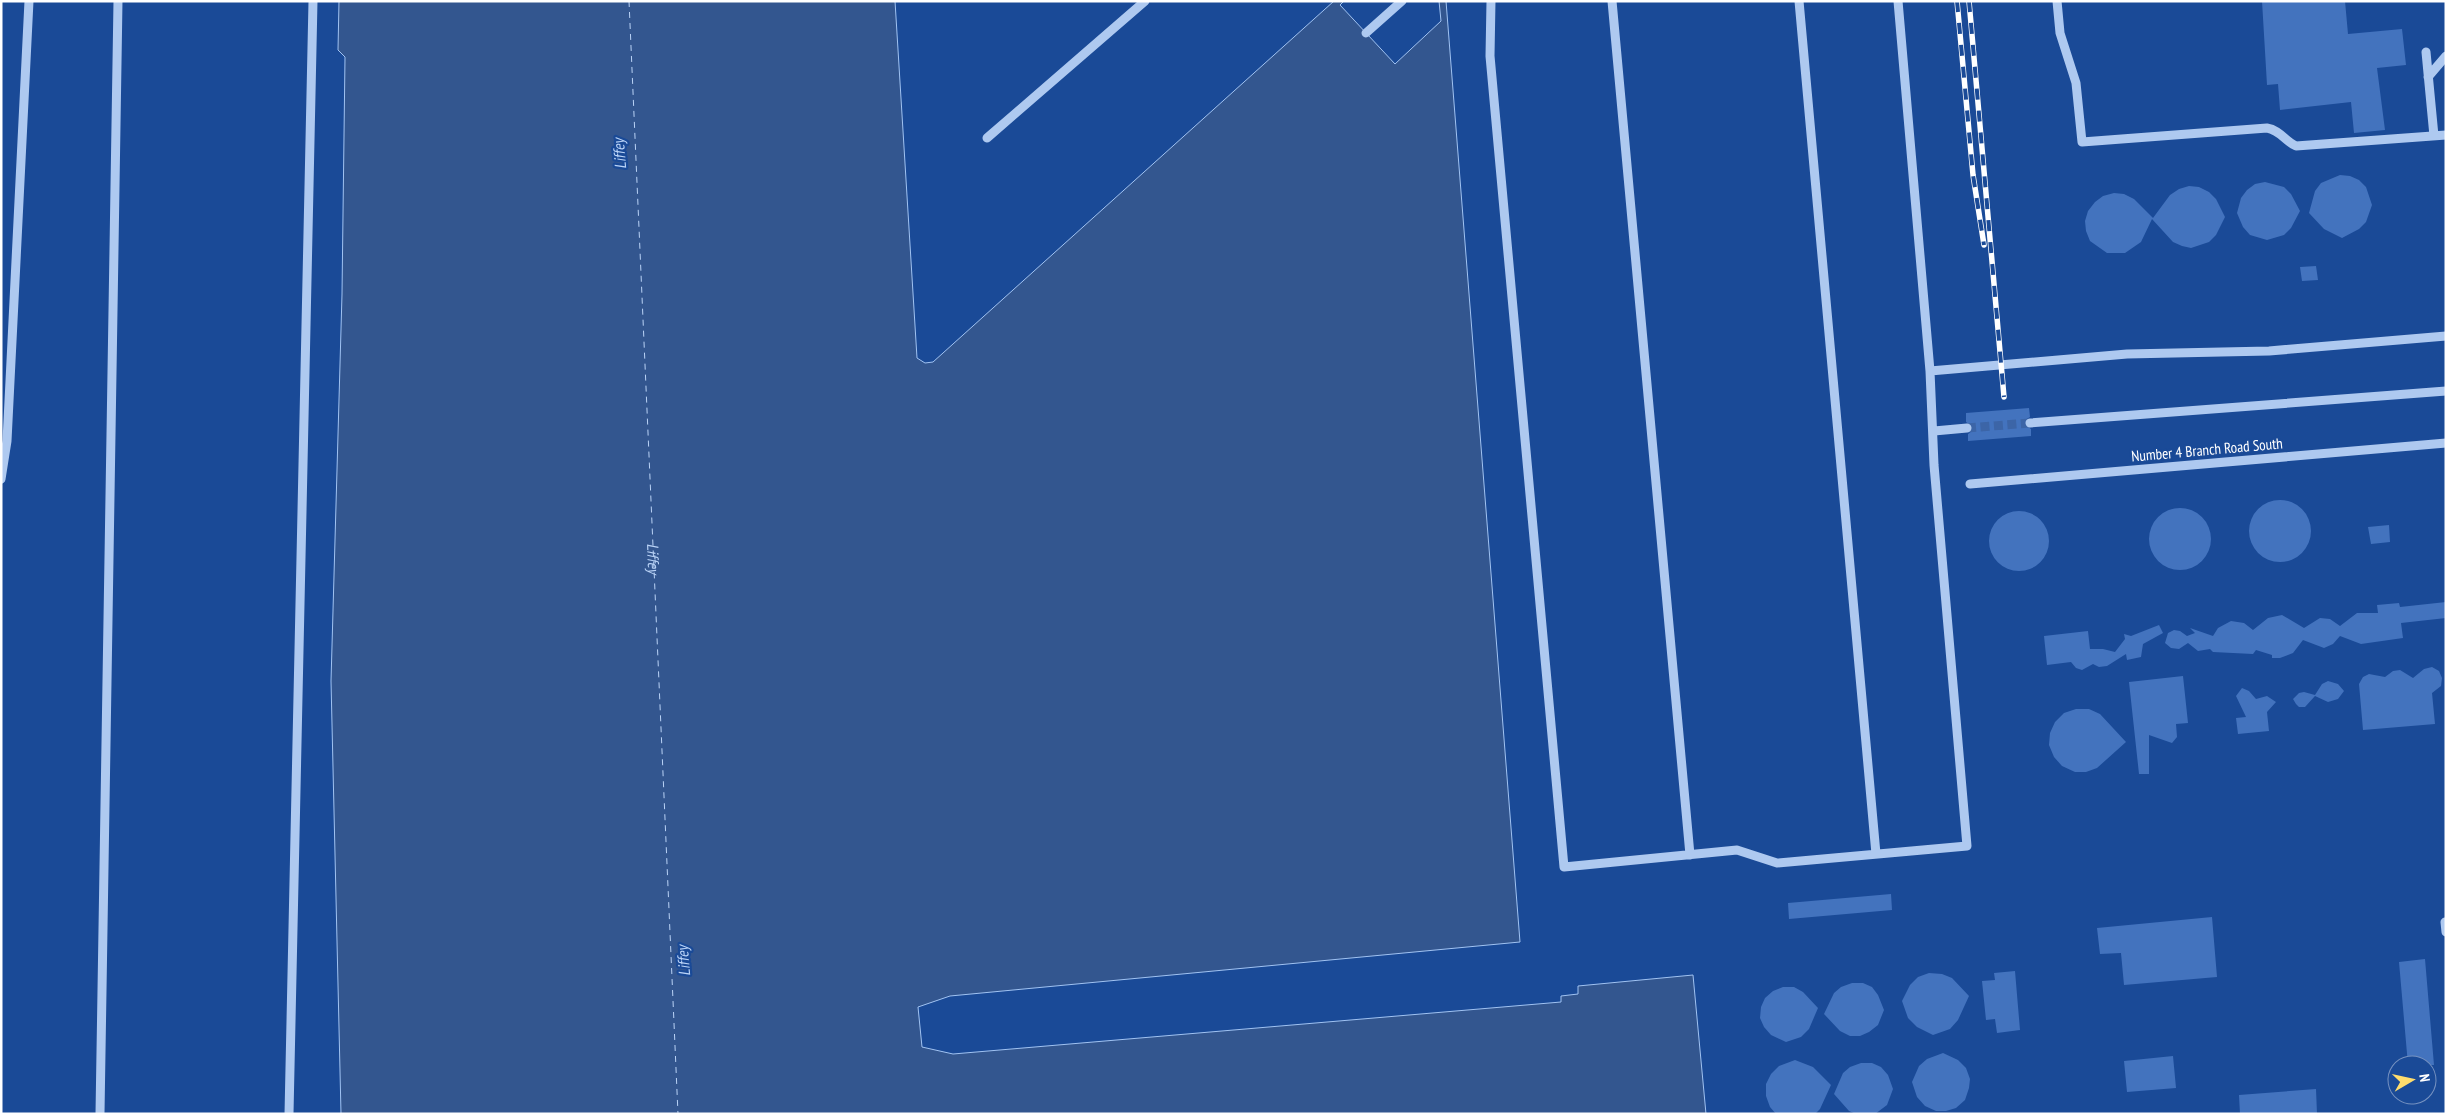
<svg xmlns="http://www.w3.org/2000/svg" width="2447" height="1115" font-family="'PT Sans Narrow',sans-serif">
	<rect width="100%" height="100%" fill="#1a4a97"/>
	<!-- water -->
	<path fill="#33568f" stroke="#a1c3f2" d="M339,1H895L917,358L925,363L933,362L1334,1H1344L1340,5L1395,64L1441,21L1439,1H1446L1520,942L950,996L918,1007L922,1047L953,1054L1561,1002V996L1578,994V986L1693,975L1706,1114H341L331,681L342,294L345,57L338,50Z"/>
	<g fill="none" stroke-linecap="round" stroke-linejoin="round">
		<!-- ferry -->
		<path stroke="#bad3f7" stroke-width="1" stroke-dasharray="6 5" stroke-linecap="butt" id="s1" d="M629,1L678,1114"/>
	</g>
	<!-- building -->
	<path fill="#4373be" d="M2262,1H2345L2348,34L2402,29L2406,65L2377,68L2385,130L2354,133L2351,102L2280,110L2278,84L2267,85Z
		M2340,175L2350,176L2359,180L2366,187L2372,205L2366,222L2359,229L2342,238L2324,229L2309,213L2315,191L2321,183Z
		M2265,182L2284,187L2291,194L2300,211L2291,228L2284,235L2267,240L2250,235L2243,227L2237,213L2241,198L2247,190L2255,184Z
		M2189,186L2199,187L2209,192L2216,199L2225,217L2216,235L2209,242L2191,248L2182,246L2173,242L2152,219L2141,242L2125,253H2107L2090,241L2086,231L2085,221L2088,211L2095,202L2103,196L2114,193L2124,194L2134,199L2153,218L2170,195L2179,189Z
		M2316,266L2318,280L2302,281L2300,267Z
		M2029,408L2030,417L2025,420L2024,424L2031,429V436L1968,441V434L1972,431L1973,427L1966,422V413Z
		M2249 531a31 31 0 1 1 62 0a31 31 0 1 1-62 0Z
		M2149 539a31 31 0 1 1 62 0a31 31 0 1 1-62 0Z
		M1989 541a30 30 0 1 1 60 0a30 30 0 1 1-60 0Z
		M2389,525L2390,542L2371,544L2368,527Z
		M2446,602V618L2401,623L2403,638L2361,644L2340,636L2333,644L2324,648L2303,640L2293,653L2280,658H2272V655L2256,650L2253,654L2213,652L2210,649L2198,651L2188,643L2179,649L2171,648L2165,643L2168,633L2174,630L2180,631L2187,636L2195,633L2190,628L2213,636L2218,628L2231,621L2244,623L2253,630L2268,618L2282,615L2304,628L2320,618L2330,619L2340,626L2357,613H2378L2377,605L2399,603L2400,607Z
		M2159,625L2163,633L2143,644L2141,657L2127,660L2126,654L2107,666L2099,667L2093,664L2082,670L2076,668L2071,662L2047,665L2044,636L2088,631L2090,649H2103L2115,652L2125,639L2124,634L2131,636Z
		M2432,667L2439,671L2442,678L2441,686L2432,693L2435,724L2363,730L2359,684L2363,677L2369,674L2385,677L2393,671L2400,670L2413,678L2424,669Z
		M2183,676L2188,723L2176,724L2177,737L2172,743L2149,735V774H2139L2129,682Z
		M2328,681L2338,684L2344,691L2338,699L2328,702L2315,696L2305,707H2299L2296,704L2293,699L2299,693L2304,692L2315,695L2322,684Z
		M2242,688L2249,691L2256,699L2267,696L2276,702L2267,712L2269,731L2238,734L2236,718L2246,717L2236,696Z
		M2076,709H2089L2100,714L2126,742L2097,768L2086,772H2075L2062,766L2054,757L2049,745L2050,733L2055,722L2064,713Z
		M1891,894L1892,910L1789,919L1788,903Z
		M2212,917L2217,977L2124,985L2121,953L2100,954L2097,928Z
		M2425,959L2434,1065H2408L2399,962Z
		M2015,971L2020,1030L1997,1033L1995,1019L1986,1020L1982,981L1995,980L1994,973Z
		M1929,973L1942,974L1952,978L1969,996L1958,1020L1950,1029L1933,1035L1917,1027L1908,1018L1902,1001L1910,985L1918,977Z
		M1852,983H1863L1872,987L1878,995L1884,1010L1878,1025L1869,1032L1860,1036H1850L1840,1031L1824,1014L1834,993L1841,987Z
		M1783,987H1794L1803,992L1818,1008L1809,1029L1801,1037L1786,1042L1771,1035L1764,1027L1760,1018L1761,1007L1765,998L1773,991Z
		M1943,1053L1958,1060L1966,1068L1970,1079L1969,1088L1965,1100L1956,1108L1946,1111H1936L1925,1106L1917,1097L1912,1082L1919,1066L1927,1059Z
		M2173,1056L2176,1088L2127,1092L2124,1061Z
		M1795,1060L1813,1067L1831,1085L1820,1109L1815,1114H1776L1770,1107L1766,1096V1084L1771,1074L1779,1066Z
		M1861,1063H1872L1881,1067L1888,1075L1893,1089L1887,1105L1875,1114H1856L1849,1111L1834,1094L1843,1073L1850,1067Z
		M2316,1089L2317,1114H2240L2239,1095Z"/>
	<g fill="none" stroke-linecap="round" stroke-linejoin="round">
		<!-- minor-tunnel -->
		<path stroke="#3c65a7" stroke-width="9" stroke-dasharray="9 4.5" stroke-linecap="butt" d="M1967,428L2030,423"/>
		<!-- minor -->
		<path stroke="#aec9f0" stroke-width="9" d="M1491,1L1490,56L1564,867L1737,850L1777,863L1967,846L1934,465L1930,371L1898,1
			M1612,1L1690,855
			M1799,1L1876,854
			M2057,1L2060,33L2076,83L2082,142L2267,128C2280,130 2285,141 2296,146L2446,135
			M1366,33L1402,1
			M2426,52L2434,136
			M2428,77L2446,56
			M987,138L1145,1
			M1930,371L2127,354L2269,351L2446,336
			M2030,423L2446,391
			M1934,431L1967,428
			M1,479L7,441L29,1
			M1970,484L2446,443
			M2445,922L2446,932
			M100,1114L118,1
			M289,1114L313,1"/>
		<!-- rail casing -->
		<g stroke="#fff" stroke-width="5.5">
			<path id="rail" d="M1957,1L1973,175L1984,245
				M1969,1L2004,397"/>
		</g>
		<!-- rail -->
		<use href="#rail" stroke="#1a4a97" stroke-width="4" stroke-dasharray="11" stroke-linecap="butt"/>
	</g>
	<g text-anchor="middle" stroke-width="4.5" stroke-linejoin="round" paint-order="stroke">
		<!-- street labels -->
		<g font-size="15" fill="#fff" stroke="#1a4a97">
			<text transform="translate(2207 450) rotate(-5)" y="5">Number 4 Branch Road South</text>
		</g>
		<!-- water labels -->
		<g font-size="16" font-style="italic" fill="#bad3f7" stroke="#1a4a97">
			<text transform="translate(619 154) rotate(-95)" y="6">Liffey</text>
			<text dy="6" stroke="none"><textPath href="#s1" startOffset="558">Liffey</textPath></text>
			<text transform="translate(683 961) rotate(-95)" y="6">Liffey</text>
		</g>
	</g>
	<!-- border -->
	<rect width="2447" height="1115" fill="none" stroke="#ffffff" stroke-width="5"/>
	<!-- north arrow -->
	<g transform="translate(2412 1080) rotate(81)"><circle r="24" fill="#1a4a97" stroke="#7692c1"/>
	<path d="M0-4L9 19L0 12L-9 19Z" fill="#ffdd6d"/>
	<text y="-8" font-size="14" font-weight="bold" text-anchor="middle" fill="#ffffff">N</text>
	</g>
</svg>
